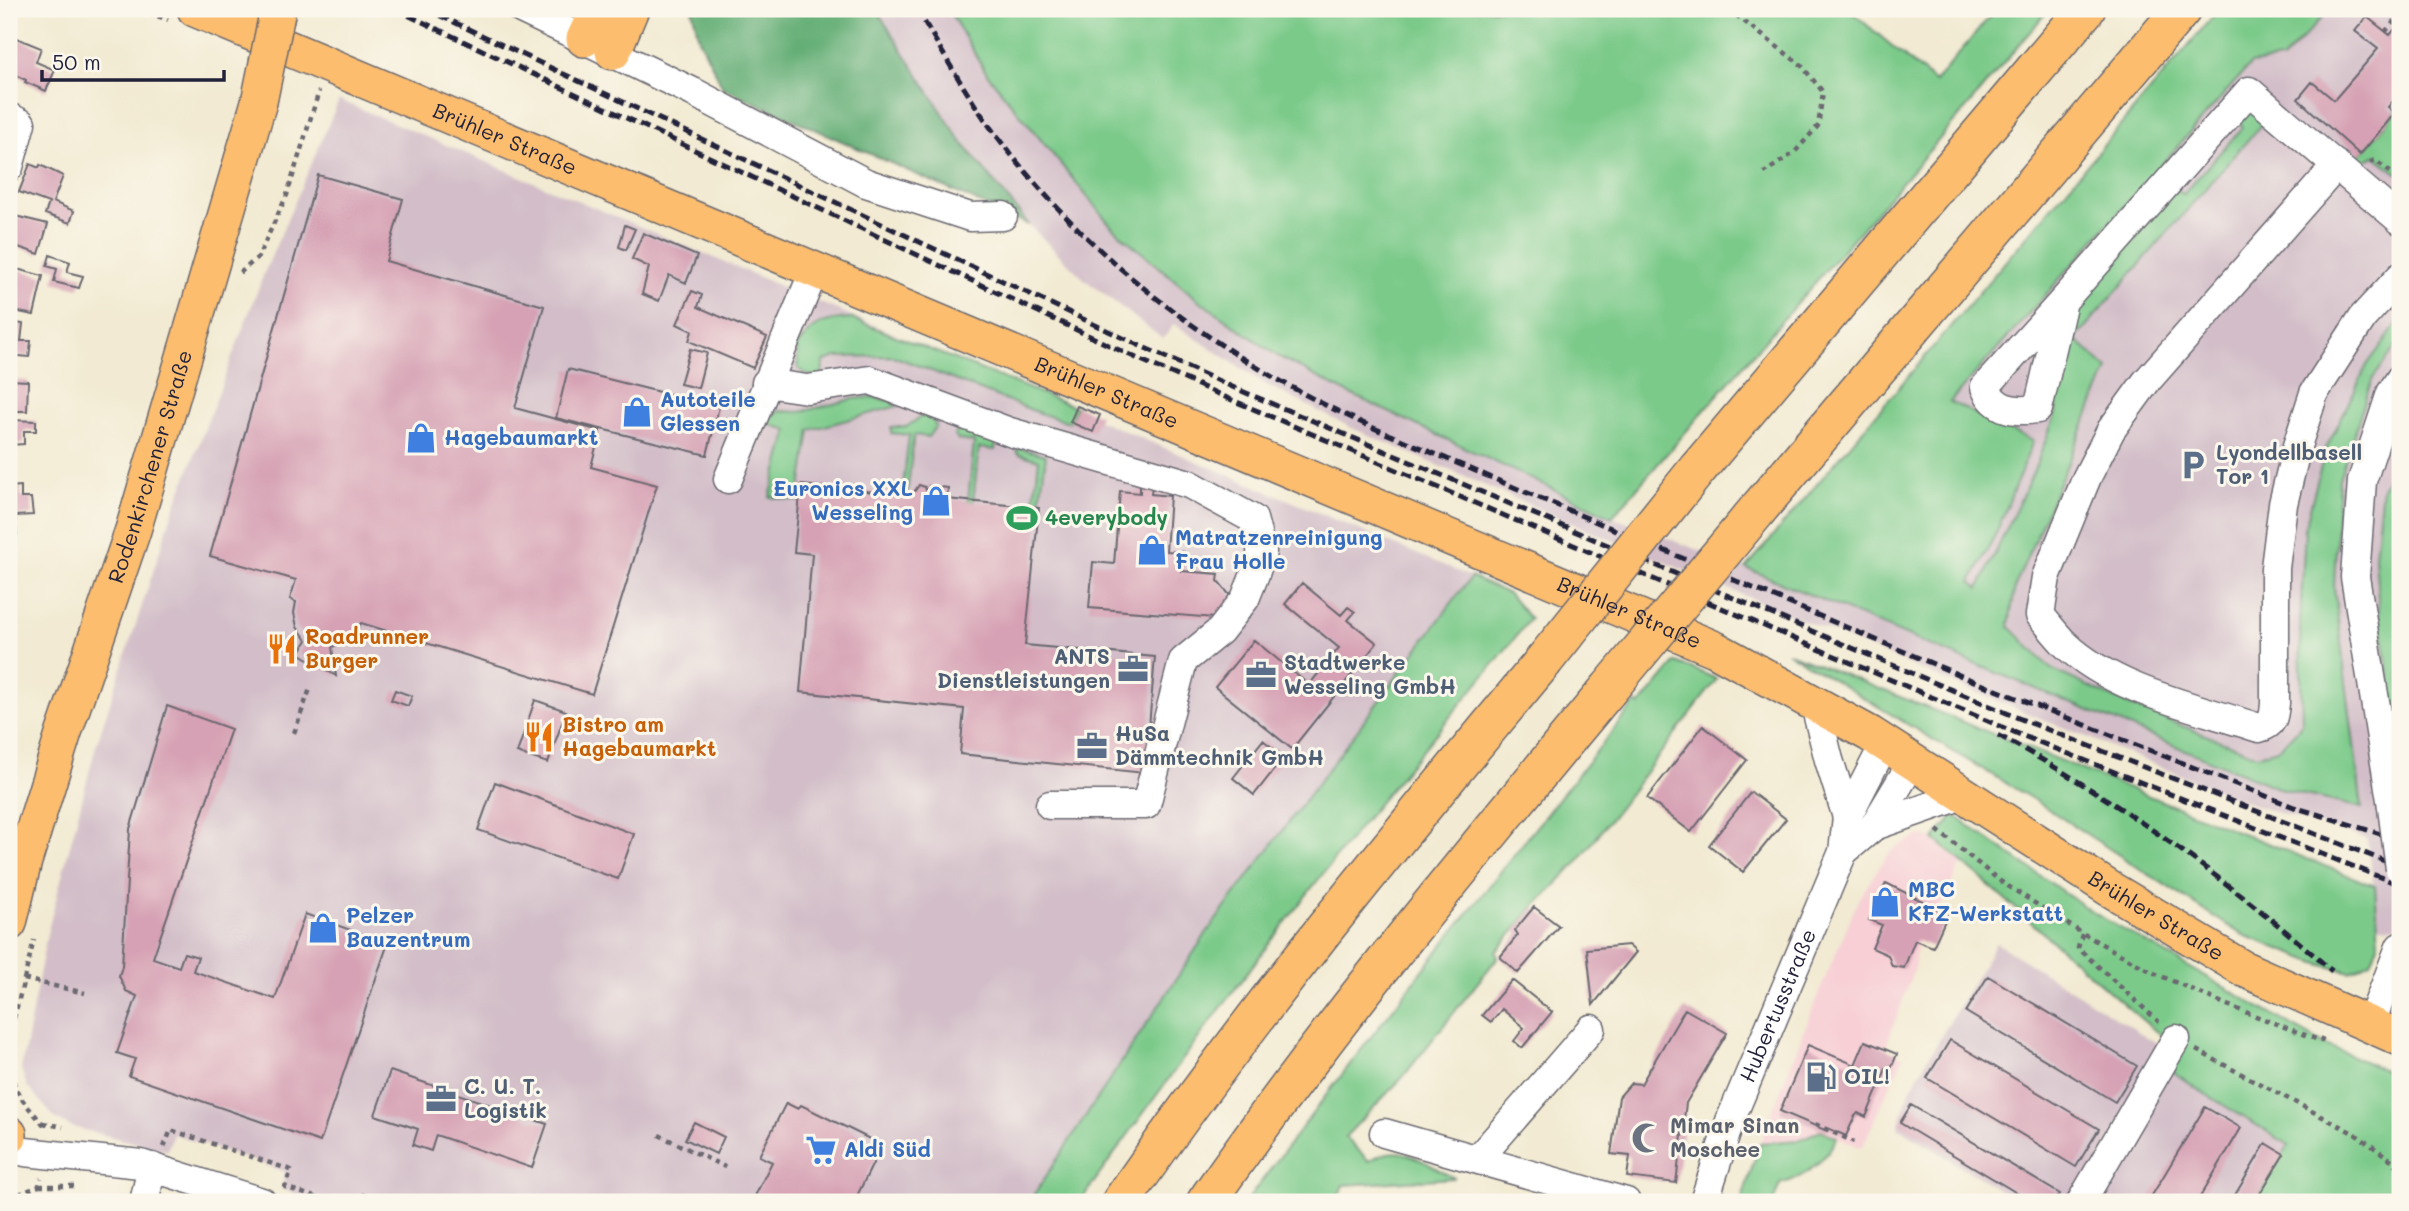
<svg xmlns="http://www.w3.org/2000/svg" width="2409" height="1211" font-family="Mali,sans-serif">
	<rect width="100%" height="100%" fill="#fbf7ec"/>
	<filter id="ink" filterUnits="userSpaceOnUse"><feTurbulence type="fractalNoise" baseFrequency=".0143" numOctaves="2"/><feDisplacementMap in="SourceGraphic" scale="14" xChannelSelector="R" yChannelSelector="G"/><feConvolveMatrix kernelMatrix="1 2 1 2 8 2 1 2 1" color-interpolation-filters="sRGB"/></filter>
	<filter id="wash" filterUnits="userSpaceOnUse"><feTurbulence type="fractalNoise" baseFrequency=".00686" numOctaves="4" result="noise"/><feDisplacementMap in="SourceGraphic" scale="28" xChannelSelector="R" yChannelSelector="G"/><feGaussianBlur stdDeviation="1.57" result="paint"/><feColorMatrix in="noise" values="0 0 0 0 0 0 0 0 0 0 0 0 0 0 0 0 0 1.4 0 .05"/><feComposite in="paint" operator="in"/></filter>
	<g filter="url(#wash)">
		<rect width="100%" height="100%" fill="#f2ead2"/>
		<!-- built -->
		<path fill="#f7cfd5" d="M1918,836H1926L1933,840L1962,863L1939,909L1948,914L1933,947L1917,941L1914,969L1885,1049L1903,1057L1862,1148L1820,1130L1799,1140L1760,1143L1818,995L1859,898L1886,857L1896,847Z"/>
		<!-- industrial -->
		<path fill="#d2bdc8" d="M876,9H948L987,74L1279,357L1344,391L1612,517L1746,568L1832,604L1949,402L2251,64L2282,60L2330,9H2400V927L2379,926L2367,839L2268,810L1943,679L1595,533L1352,428L1267,385L1174,324L1163,339L1083,278L1029,225L960,140Z
			M339,100L1471,577L1210,928L1029,1202H376L363,1198L361,1202H319L281,1189L286,1172L173,1134L167,1151L69,1126L55,1118L27,1086L21,1069L47,934L96,746L170,520L265,271Z
			M1996,943L2163,1047L2075,1202H2019L1898,1127L1911,1088Z
			M2168,1067L2194,1087L2290,1145L2255,1202H2090Z"/>
		<!-- green -->
		<path fill="#7bca8a" stroke="#4e7662" stroke-width="2" d="M948,9H1848L1935,82L1996,9H2049L1968,106L1612,517L1344,391L1279,357L1197,299L1113,228L987,74Z
			M2219,9H2330L2282,60L2251,64L1950,402L2033,441L1998,529L1971,582L1979,588L2033,473L2056,413L2067,318L2175,190L2183,194L2243,127L2233,114L2244,107L2266,119L2075,339L2108,369L2015,586L2009,626L2051,669L2128,705L2257,755L2280,748L2302,724L2300,623L2305,528L2325,451L2367,365L2400,320V341L2372,380L2339,479L2334,588L2362,808L2283,790L1953,655L1746,568Z
			M2400,107V175L2375,156L2361,163L2357,159L2360,155Z
			M850,318L1076,407L1070,422L1042,414L893,356L836,357L823,362L822,379L805,374L798,368L797,346C814,324 822,320 850,318Z
			M872,397L890,401L898,406L810,430L799,501L770,497L788,430L767,424L777,411L800,412L853,399Z
			M924,415H929L936,426L928,437L914,435L907,495H902L909,435L891,433V427H906Z
			M959,426L968,432L996,442L995,450L979,448L973,502H968L974,442L958,440L955,436Z
			M1019,448L1046,455L1039,508L1033,507L1039,460L1019,454L1017,451Z
			M2400,459V737L2379,613L2375,556L2382,487Z
			M1471,577L1509,594L1530,619C1474,690 1414,758 1359,828C1262,950 1170,1075 1080,1202H1029L1210,928Z
			M1787,652L2375,886L2379,942L2371,962L2350,972L2319,964L2241,934L2034,800Z
			M1676,662L1717,679L1576,864L1535,906L1496,952L1498,957L1402,1078L1345,1137L1369,1161C1403,1139 1424,1164 1455,1178L1343,1185L1336,1202H1246C1372,1032 1503,868 1635,703L1640,705Z
			M1954,815L2089,910L2324,1044L2400,1077V1202H2255L2289,1145L2194,1087L2168,1067L2178,1049C2094,983 2018,906 1934,839Z
			M1820,1130L1837,1137C1826,1160 1805,1178 1780,1184L1773,1202H1741L1760,1143L1799,1140Z"/>
		<!-- forest -->
		<path fill="#64ae76" stroke="#436858" stroke-width="2" d="M692,9H876L960,140L1029,225L723,88L699,39Z"/>
		<g id="blocks">
			<!-- building -->
			<path fill="#d6a1b4" d="M2367,17L2390,35L2400,23V93L2388,107L2395,113L2360,155L2298,99L2312,82L2334,100L2366,63L2378,49L2355,31Z
				M9,35L41,48L36,62L55,70L46,91L25,82L26,80L13,74L12,77L9,76Z
				M30,164L39,168L40,165L63,176L53,202L74,211L70,223L45,214L49,203L19,192Z
				M318,175L403,199L386,261L544,306L515,408L600,431L591,467L657,485L592,694L361,623L351,639L332,647L336,676L299,653L307,640L297,627L294,613L296,602L290,599L296,580L210,556Z
				M11,215L48,224L39,254L9,244V223Z
				M625,225L635,229L626,250L619,247Z
				M643,233L697,256L686,283L669,275L659,301L642,294L649,267L632,259Z
				M50,255L70,262L67,272L83,276L79,288L54,282L57,269L47,266Z
				M9,267L43,276L34,315L9,310Z
				M692,291L702,295L698,307L767,337L753,368L689,341L692,331L677,324Z
				M9,322L23,324L21,341H31L29,357L9,355Z
				M690,349L707,353L698,388L680,384Z
				M568,369L719,407L707,455L556,418Z
				M9,380L28,381L27,411H9Z
				M1077,406L1100,415L1093,432L1070,422Z
				M9,420L36,421V431H24V444L9,445Z
				M1140,484L1152,485L1151,494L1170,496L1166,551L1184,552L1182,571L1219,574L1218,581L1233,599L1216,613L1215,618L1089,608L1093,562L1114,564L1120,491L1140,493Z
				M801,485L907,495L914,492L919,485L925,487L926,490H929V486L948,488L947,499L1039,508L1025,645L1155,657L1145,773L960,754L964,709L800,692L812,554L794,552Z
				M21,486V498H31L33,515L15,516L17,535L9,536V487Z
				M1302,583L1341,615L1348,607L1355,612L1348,620L1377,643L1292,749L1215,687L1254,640L1309,685L1339,648L1285,604Z
				M395,690L412,696L408,706L391,700Z
				M535,700L566,711L548,763L517,753Z
				M167,706L231,729L153,958L179,967L184,953L198,957L193,971L275,999L305,914L388,943L320,1142L129,1076L135,1059L117,1053L137,996L126,991L119,976L122,966L130,829Z
				M1703,726L1747,760L1691,832L1647,798Z
				M1263,740L1284,757L1254,795L1233,778Z
				M495,782L634,834L618,879L478,830Z
				M1751,792L1786,819L1743,872L1709,845Z
				M1886,883L1948,914L1933,947L1915,940L1904,968L1892,966L1888,955L1872,948L1882,925L1869,920Z
				M1534,907L1559,926L1518,973L1500,957L1518,935L1515,930Z
				M1628,945L1636,952L1593,1005L1587,949Z
				M1988,976L2137,1066L2115,1102L1966,1012Z
				M1512,980L1552,1012L1522,1048L1514,1041L1524,1028L1502,1009L1491,1022L1482,1015Z
				M1685,1009L1727,1033L1686,1103L1676,1183L1627,1177L1630,1156L1611,1154L1619,1097L1631,1083L1641,1084Z
				M1950,1040L2099,1129L2076,1167L1927,1078Z
				M1865,1041L1897,1054L1890,1071L1886,1069L1866,1117L1858,1113L1855,1116L1846,1136L1828,1128L1827,1131L1780,1111L1808,1045L1855,1065Z
				M390,1071L547,1124L532,1168L436,1135L431,1151L413,1145L418,1129L375,1115Z
				M786,1103L798,1109L801,1105L882,1145L854,1202H752L772,1162L759,1156Z
				M1911,1105L2060,1194L2055,1202H2032L1900,1123Z
				M2205,1107L2241,1128L2197,1202H2148Z
				M694,1122L724,1137L716,1154L685,1139Z
				M2266,1143L2284,1154L2255,1202H2249L2235,1195Z"/>
		</g>
	</g>
	<g filter="url(#ink)">
		<use href="#blocks" fill-opacity="0" stroke="#6b6870" stroke-width="2"/>
		<g fill="none" stroke-linecap="round" stroke-linejoin="round">
			<!-- minor casing -->
			<g stroke="#6b6870" stroke-width="31">
				<g id="minor">
					<path d="M521,9L693,92L866,183L970,217L1003,216"/>
					<path d="M9,117L21,123L9,167"/>
					<path d="M2337,165L2146,382L2111,430L2087,477L2046,577L2040,615C2048,624 2056,635 2065,644C2114,691 2196,707 2259,728C2273,725 2274,717 2275,703V568L2283,504L2297,446L2314,393L2363,317L2400,277"/>
					<path d="M2063,301L1985,387C1995,411 2015,412 2038,409L2063,301L2249,91L2400,220"/>
					<path d="M766,383L807,389L870,380L1010,432L1189,484L1253,519L1262,552L1255,574L1245,599L1220,631L1183,661L1146,805H1050"/>
					<path d="M728,479L814,271"/>
					<path d="M1814,701L1829,760L1847,817"/>
					<path d="M2391,800L2355,577L2362,481L2391,393L2400,379"/>
					<path d="M1874,826L1963,795"/>
					<path d="M1843,852L1874,826L1913,761"/>
					<path d="M2370,1025L2400,947"/>
					<path d="M1384,1133L1626,1202"/>
					<path d="M9,1148L25,1152L141,1164L262,1202"/>
					<path d="M1478,1159L1591,1029"/>
					<path d="M144,1202L152,1167"/>
					<path id="s1" d="M1704,1202L1730,1121L1843,852L1847,817L1885,743"/>
					<path d="M2081,1202L2176,1039"/>
				</g>
			</g>
			<!-- major casing -->
			<g stroke="#6b6870" stroke-width="38">
				<g id="major">
					<path id="s2" d="M195,9L1715,649L1870,734L2110,889L2244,969L2400,1038"/>
					<path d="M584,39L598,9"/>
					<path d="M613,52L631,9"/>
					<path id="s3" d="M9,923L24,861L64,732L133,530L259,102"/>
					<path d="M9,1134V1137"/>
				</g>
			</g>
			<!-- highway casing -->
			<g stroke="#6b6870" stroke-width="41">
				<path id="highway" d="M1696,471L2086,9
					M1759,508L2182,9
					M1121,1202C1251,1014 1396,838 1543,662
					M1206,1202C1330,1024 1469,857 1607,691"/>
			</g>
			<!-- path -->
			<path stroke="#6b6870" stroke-width="4.5" stroke-dasharray="5 5" stroke-linecap="butt" d="M139,9L168,20
				M1728,9L1801,65L1823,92L1818,126L1795,152L1764,173
				M2385,32L2400,15
				M2370,162L2375,160L2400,180
				M240,273L258,257L287,195L319,91
				M294,733L311,686
				M1937,830L2000,881L2082,933L2152,972L2227,1005L2321,1041L2324,1033
				M2082,934L2078,948L2159,1022
				M24,979L85,993
				M9,1038L34,940
				M2196,1050L2355,1134L2393,1161L2400,1169
				M9,1051C13,1094 17,1094 44,1125
				M43,1123L63,1127
				M1815,1124L1854,1142
				M659,1135L725,1167
				M164,1147L171,1130L291,1170L285,1187L329,1202
				M39,1186H76
				M9,1198L39,1186L41,1178
				M357,1202L360,1194L383,1202"/>
			<!-- minor -->
			<use href="#minor" stroke="#fff" stroke-width="28"/>
			<!-- major -->
			<use href="#major" stroke="#fcbd6e" stroke-width="35"/>
			<!-- highway -->
			<use href="#highway" stroke="#fcbd6e" stroke-width="38"/>
			<!-- rail -->
			<path stroke="#22223b" stroke-width="5" stroke-dasharray="10 5" stroke-linecap="butt" d="M395,9L1132,356L1232,400L2021,735L2400,885
				M426,9L1136,344L1237,389L2028,722L2400,867
				M917,9C941,50 965,92 993,131C1092,264 1225,362 1376,429L1976,682L2294,807L2400,840
				M1998,735C2118,800 2230,881 2332,971"/>
			<!-- minor-bridge casing -->
			<g stroke="#6b6870" stroke-width="31" stroke-linecap="butt">
				<path id="minor-bridge" d="M2391,800L2400,869"/>
			</g>
			<!-- major-bridge casing -->
			<g stroke="#6b6870" stroke-width="38" stroke-linecap="butt">
				<path id="major-bridge" d="M259,102L278,9"/>
			</g>
			<!-- highway-bridge casing -->
			<g stroke="#6b6870" stroke-width="41" stroke-linecap="butt">
				<path id="highway-bridge" d="M1543,662L1696,471
					M1607,691L1759,508"/>
			</g>
			<!-- minor-bridge -->
			<use href="#minor-bridge" stroke="#fff" stroke-width="28"/>
			<!-- major-bridge -->
			<use href="#major-bridge" stroke="#fcbd6e" stroke-width="35"/>
			<!-- highway-bridge -->
			<use href="#highway-bridge" stroke="#fcbd6e" stroke-width="38"/>
		</g>
	</g>
	<!-- icons -->
	<defs>
		<g id="shop-bare" transform="scale(2.415)"><path d="M-5-2.5h2.3a2.7 3.5 0 0 1 5.4 0H5L5.5 6h-11ZM-1.5-2.5h3a1.5 2.3 0 0 0-3 0Z" fill="#3f7fe0" stroke="#fbf7ec" stroke-width="2.5" paint-order="stroke"/></g>
		<g id="parking-bare" transform="scale(2.415)"><path d="M-3.5-5.5H1a3.5 3.5 0 0 1 0 7H-1V5.5H-3.5ZM-1-3.4V-.6H.8a1.4 1.4 0 0 0 0-2.8Z" fill="#5c6f8a" stroke="#fbf7ec" stroke-width="2.5" paint-order="stroke"/></g>
		<g id="stadium-bare" transform="scale(2.415)"><path d="M0-5a6.5 5 0 1 0 0 10a6.5 5 0 1 0 0-10ZM-3.5-1.8h7v3.6h-7Z" fill="#2e9e5b" stroke="#fbf7ec" stroke-width="2.5" paint-order="stroke"/></g>
		<g id="restaurant-bare" transform="scale(2.415)"><path d="M-5-6h1v4h1v-4h1v4h1v-4h1v5L-1.5 .5V6h-2V.5L-5-1ZM5-6V6H3V1.5H1.5Q1.5-4 5-6Z" fill="#e8710a" stroke="#fbf7ec" stroke-width="2.5" paint-order="stroke"/></g>
		<g id="office-bare" transform="scale(2.415)"><path d="M-6-3h4V-5.5h4V-3h4V5H-6ZM-1-4.5V-3h2v-1.5ZM-6 0V1H6V0Z" fill="#5c6f8a" stroke="#fbf7ec" stroke-width="2.5" paint-order="stroke"/></g>
		<g id="fuel-bare" transform="scale(2.415)"><path d="M-5.5-6h7V0h2V4h1.3V-2.5L3-4.5l.8-.8L6-3V5H2.5V1h-1V6h-7ZM-4.2-4.7v3.2H.2V-4.7Z" fill="#5c6f8a" stroke="#fbf7ec" stroke-width="2.5" paint-order="stroke"/></g>
		<g id="mosque-bare" transform="scale(2.415)"><path d="M3.5-4.9A6 6 0 1 0 3.5 4.9A5 5 0 1 1 3.5-4.9Z" fill="#6b7280" stroke="#fbf7ec" stroke-width="2.5" paint-order="stroke"/></g>
		<g id="supermarket-bare" transform="scale(2.415)"><path d="M-6-5.5h2.5l.6 2H6L4.5 2H-2.5L-4.4-4H-6ZM-1.5 3.2a1.3 1.3 0 1 0 .1 0ZM3 3.2a1.3 1.3 0 1 0 .1 0Z" fill="#3f7fe0" stroke="#fbf7ec" stroke-width="2.5" paint-order="stroke"/></g>
	</defs>
	<g fill-rule="evenodd">
		<use href="#shop-bare" x="637" y="412"/>
		<use href="#shop-bare" x="421" y="438"/>
		<use href="#parking-bare" x="2193" y="465"/>
		<use href="#shop-bare" x="936" y="501"/>
		<use href="#stadium-bare" x="1022" y="518"/>
		<use href="#shop-bare" x="1152" y="550"/>
		<use href="#restaurant-bare" x="282" y="649"/>
		<use href="#office-bare" x="1133" y="669"/>
		<use href="#office-bare" x="1261" y="675"/>
		<use href="#restaurant-bare" x="539" y="737"/>
		<use href="#office-bare" x="1092" y="746"/>
		<use href="#shop-bare" x="1885" y="902"/>
		<use href="#shop-bare" x="323" y="928"/>
		<use href="#fuel-bare" x="1821" y="1077"/>
		<use href="#office-bare" x="441" y="1099"/>
		<use href="#mosque-bare" x="1647" y="1138"/>
		<use href="#supermarket-bare" x="821" y="1150"/>
	</g>
	<g text-anchor="middle" stroke-width="6" stroke-linejoin="round" paint-order="stroke">
		<!-- street labels -->
		<g font-size="21" fill="#22223b" stroke="#fbf7ec">
			<text dy="7" stroke="none"><textPath href="#s2" startOffset="336">Brühler Straße</textPath></text>
			<text dy="7" stroke="none"><textPath href="#s2" startOffset="989">Brühler Straße</textPath></text>
			<text dy="7" stroke="none"><textPath href="#s3" startOffset="478">Rodenkirchener Straße</textPath></text>
			<text dy="7" stroke="none"><textPath href="#s2" startOffset="1556">Brühler Straße</textPath></text>
			<text dy="7" stroke="none"><textPath href="#s2" startOffset="2165">Brühler Straße</textPath></text>
			<text dy="7" stroke="none"><textPath href="#s1" startOffset="210">Hubertusstraße</textPath></text>
		</g>
		<!-- shop labels -->
		<g font-size="21" font-weight="bold" fill="#366cbe" stroke="#fbf7ec" text-anchor="start">
			<text x="660" y="407">Autoteile<tspan x="660" dy="24">Glessen</tspan></text>
			<text x="444" y="445">Hagebaumarkt</text>
			<text x="913" y="496" text-anchor="end">Euronics XXL<tspan x="913" dy="24">Wesseling</tspan></text>
			<text x="1175" y="545">Matratzenreinigung<tspan x="1175" dy="24">Frau Holle</tspan></text>
			<text x="1908" y="897">MBC<tspan x="1908" dy="24">KFZ-Werkstatt</tspan></text>
			<text x="346" y="923">Pelzer<tspan x="346" dy="24">Bauzentrum</tspan></text>
			<text x="844" y="1157">Aldi Süd</text>
		</g>
		<!-- service labels -->
		<g font-size="21" font-weight="bold" fill="#4e5e75" stroke="#fbf7ec" text-anchor="start">
			<text x="2216" y="460">Lyondellbasell<tspan x="2216" dy="24">Tor 1</tspan></text>
			<text x="1110" y="664" text-anchor="end">ANTS<tspan x="1110" dy="24">Dienstleistungen</tspan></text>
			<text x="1284" y="670">Stadtwerke<tspan x="1284" dy="24">Wesseling GmbH</tspan></text>
			<text x="1115" y="741">HuSa<tspan x="1115" dy="24">Dämmtechnik GmbH</tspan></text>
			<text x="1844" y="1084">OIL!</text>
			<text x="464" y="1094">C. U. T.<tspan x="464" dy="24">Logistik</tspan></text>
		</g>
		<!-- leisure labels -->
		<g font-size="21" font-weight="bold" fill="#27864d" stroke="#fbf7ec" text-anchor="start">
			<text x="1045" y="525">4everybody</text>
		</g>
		<!-- food labels -->
		<g font-size="21" font-weight="bold" fill="#c56008" stroke="#fbf7ec" text-anchor="start">
			<text x="305" y="644">Roadrunner<tspan x="305" dy="24">Burger</tspan></text>
			<text x="562" y="732">Bistro am<tspan x="562" dy="24">Hagebaumarkt</tspan></text>
		</g>
		<!-- worship labels -->
		<g font-size="21" font-weight="bold" fill="#5b616d" stroke="#fbf7ec" text-anchor="start">
			<text x="1670" y="1133">Mimar Sinan<tspan x="1670" dy="24">Moschee</tspan></text>
		</g>
	</g>
	<!-- margin -->
	<rect width="2409" height="1211" fill="none" stroke="#fbf7ec" stroke-width="35"/>
	<!-- scale -->
	<path d="M42 70v10h182v-10" fill="none" stroke="#22223b" stroke-width="3.5"/>
	<text x="52" y="70" font-size="21" fill="#22223b" stroke="#fbf7ec" stroke-width="5" paint-order="stroke">50 m</text>
</svg>
